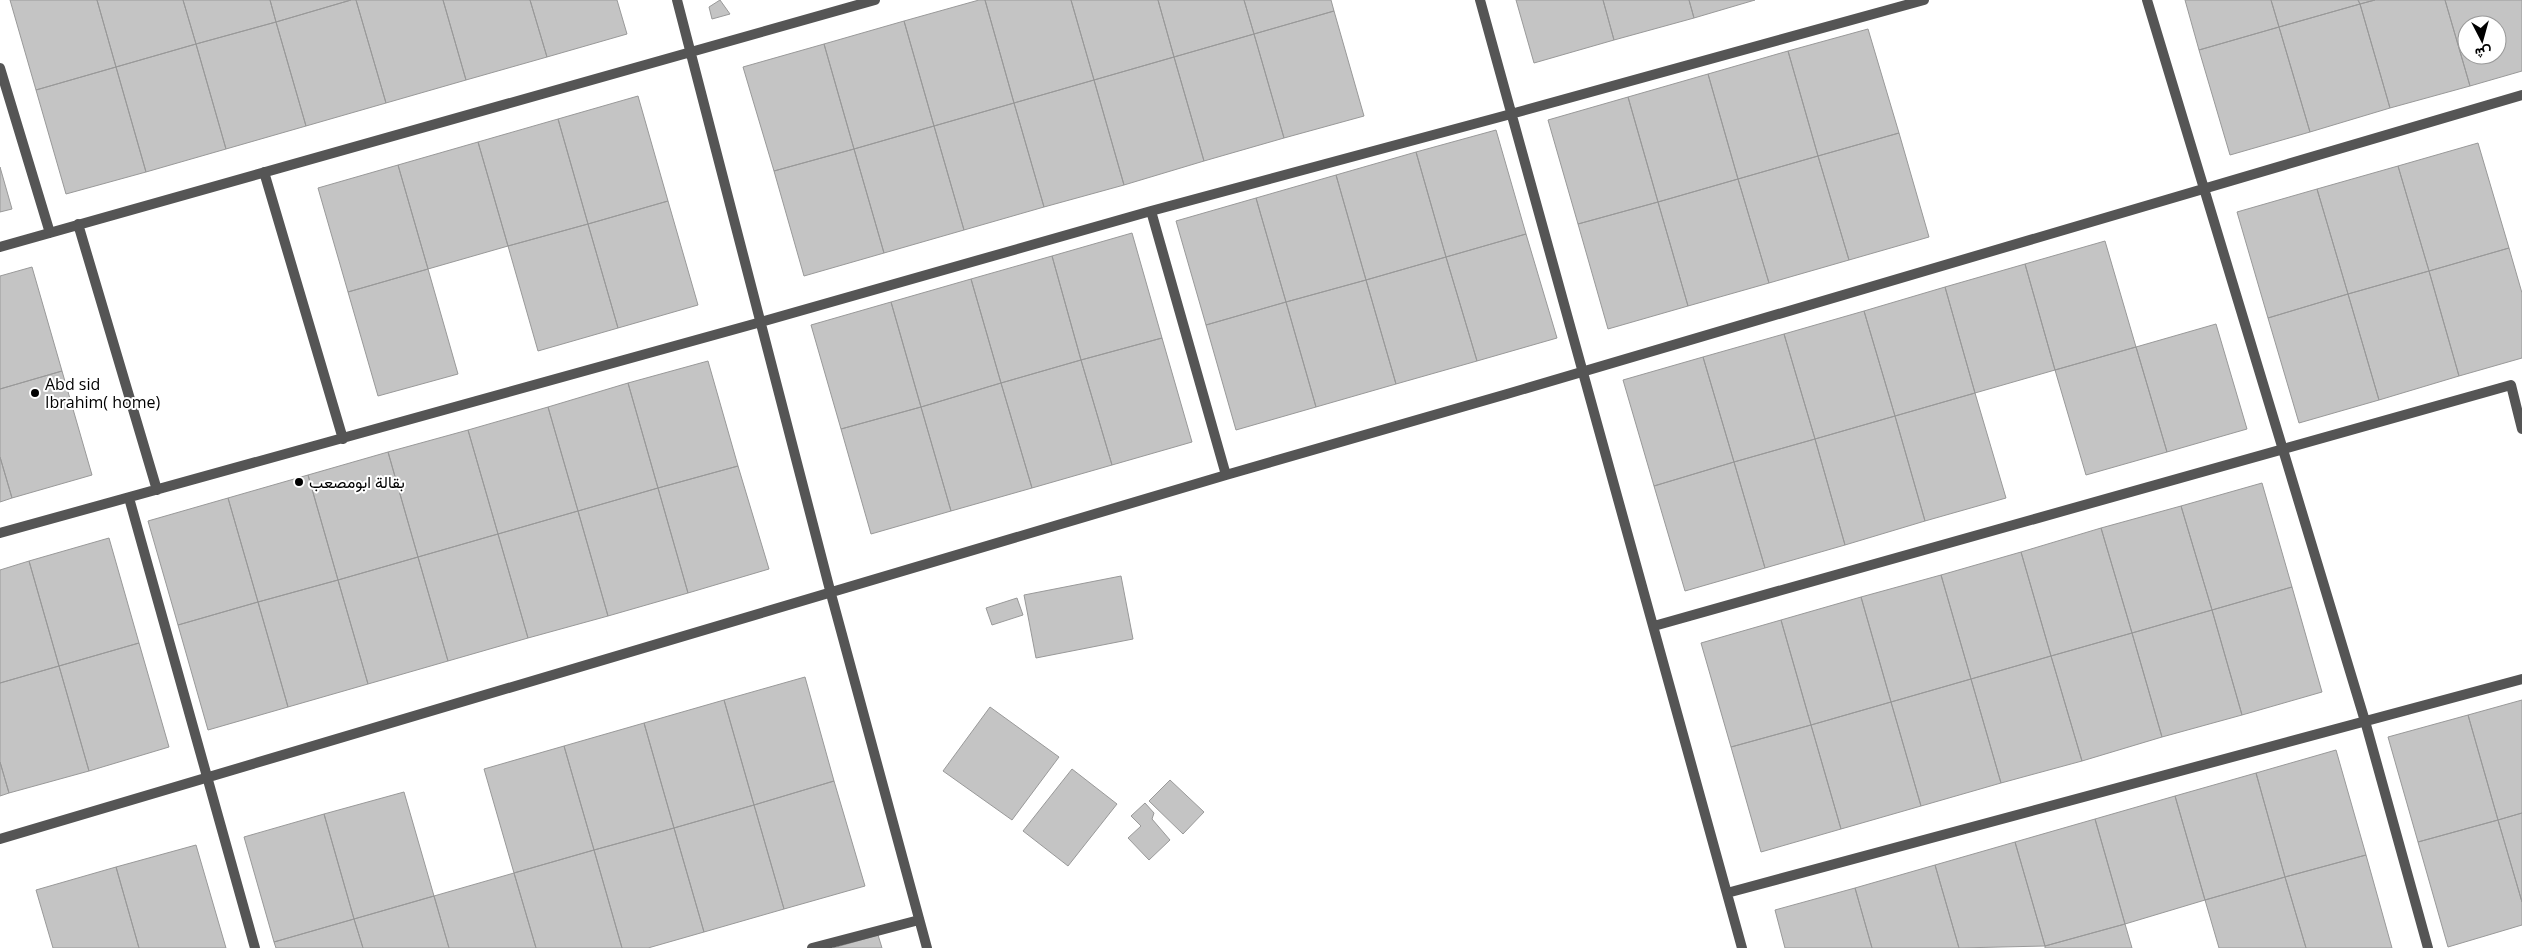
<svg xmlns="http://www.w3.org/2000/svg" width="2522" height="948" font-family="'Open Sans',Vazirmatn,sans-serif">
	<rect width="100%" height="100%" fill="#fff"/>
	<!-- building -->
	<path fill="#c4c4c4" stroke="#999" fill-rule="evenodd" d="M10,0H97L116,67L36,90Z
		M97,0H183L196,44L116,67Z
		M183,0H270L276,22L196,44Z
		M270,0H351L276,22Z
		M351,0H356L386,103L306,126L276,22Z
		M356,0H443L466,80L386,103Z
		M443,0H530L547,57L466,80Z
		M530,0H617L627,34L547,57Z
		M720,0L730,14L712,19L709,7Z
		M979,0H985L1014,103L934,126L904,21Z
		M985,0H1071L1094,80L1014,103Z
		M1071,0H1158L1174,57L1094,80Z
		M1158,0H1244L1254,34L1174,57Z
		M1244,0H1331L1334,11L1254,34Z
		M1516,0H1603L1614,40L1534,63Z
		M1603,0H1689L1694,18L1614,40Z
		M1689,0H1755L1694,18Z
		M2185,0H2271L2279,27L2199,50Z
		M2271,0H2358L2360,4L2279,27Z
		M2358,0H2375L2360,4Z
		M2375,0H2445L2470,86L2390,108L2360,4Z
		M2445,0H2522V71L2470,86ZM2467,25H2497V55H2467Z
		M2360,4L2390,108L2310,132L2279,27Z
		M1334,11L1364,116L1284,138L1254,34Z
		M904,21L934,126L854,149L824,44Z
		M276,22L306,126L226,149L196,44Z
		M2279,27L2310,132L2230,155L2199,50Z
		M1868,29L1899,133L1818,156L1788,51Z
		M1254,34L1284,138L1204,161L1174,57Z
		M196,44L226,149L146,172L116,67Z
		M824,44L854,149L774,171L743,67Z
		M1788,51L1818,156L1738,179L1708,74Z
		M1174,57L1204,161L1124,185L1094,80Z
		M116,67L146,172L66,194L36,90Z
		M1708,74L1738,179L1658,202L1628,97Z
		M1094,80L1124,185L1044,207L1014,103Z
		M638,96L668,201L588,224L558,119Z
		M1628,97L1658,202L1578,224L1548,120Z
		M1014,103L1044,207L964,230L934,126Z
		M558,119L588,224L508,246L478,142Z
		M934,126L964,230L884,253L854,149Z
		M1496,130L1526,234L1446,257L1416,152Z
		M1899,133L1929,237L1849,260L1818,156Z
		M478,142L508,246L428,269L398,165Z
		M2478,143L2509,248L2429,271L2398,166Z
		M854,149L884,253L804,276L774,171Z
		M1416,152L1446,257L1366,280L1336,175Z
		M1818,156L1849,260L1769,283L1738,179Z
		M398,165L428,269L348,292L318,188Z
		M2398,166L2429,271L2348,294L2317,189Z
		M0,167L12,209L0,212Z
		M1336,175L1366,280L1286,302L1256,198Z
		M1738,179L1769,283L1688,306L1658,202Z
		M2317,189L2348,294L2268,318L2237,212Z
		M1256,198L1286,302L1206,325L1176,221Z
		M668,201L698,305L618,328L588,224Z
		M1658,202L1688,306L1608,329L1578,224Z
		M588,224L618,328L538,351L508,246Z
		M1132,233L1162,338L1081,360L1052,256Z
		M1526,234L1557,338L1477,361L1446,257Z
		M2105,241L2136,347L2055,370L2025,264Z
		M2509,248L2522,293V358L2459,376L2429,271Z
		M1052,256L1081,360L1001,383L971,279Z
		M1446,257L1477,361L1396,384L1366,280Z
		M2025,264L2055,370L1975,393L1945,287Z
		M32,267L62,371L0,389V276Z
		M428,269L458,374L378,396L348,292Z
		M2429,271L2459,376L2379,400L2348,294Z
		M971,279L1001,383L921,407L891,302Z
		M1366,280L1396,384L1316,407L1286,302Z
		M1945,287L1975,393L1895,416L1864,311Z
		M2348,294L2379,400L2299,423L2268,318Z
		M891,302L921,407L841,429L811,325Z
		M1286,302L1316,407L1236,430L1206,325Z
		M1864,311L1895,416L1815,439L1784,334Z
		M2216,324L2247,429L2167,452L2136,347Z
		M1784,334L1815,439L1734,462L1703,357Z
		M1162,338L1192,442L1112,465L1081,360Z
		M2136,347L2167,452L2086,475L2055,370Z
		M1703,357L1734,462L1654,486L1623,380Z
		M1081,360L1112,465L1032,488L1001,383Z
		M708,361L738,466L658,488L628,383Z
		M62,371L92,475L12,498L0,457V389Z
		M628,383L658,488L578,511L548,407Z
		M1001,383L1032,488L951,511L921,407Z
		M1975,393L2006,498L1925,521L1895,416Z
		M548,407L578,511L498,534L468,430Z
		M921,407L951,511L871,534L841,429Z
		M1895,416L1925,521L1845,545L1815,439Z
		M468,430L498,534L418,557L388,452Z
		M1815,439L1845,545L1765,568L1734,462Z
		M388,452L418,557L338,580L308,475Z
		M0,457L12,498L0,502Z
		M1734,462L1765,568L1685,591L1654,486Z
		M738,466L769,569L688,593L658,488Z
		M308,475L338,580L258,602L228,498Z
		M2262,483L2292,587L2212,610L2181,506Z
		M658,488L688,593L608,616L578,511Z
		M228,498L258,602L178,625L148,521Z
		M2181,506L2212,610L2132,633L2101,528Z
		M578,511L608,616L528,638L498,534Z
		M2101,528L2132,633L2051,656L2021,552Z
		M498,534L528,638L448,661L418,557Z
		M109,538L139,643L59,666L29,561Z
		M2021,552L2051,656L1971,679L1941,575Z
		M418,557L448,661L368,684L338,580Z
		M29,561L59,666L0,683V570Z
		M1941,575L1971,679L1891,702L1861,597Z
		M1121,576L1133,639L1036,658L1024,595Z
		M338,580L368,684L288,707L258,602Z
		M2292,587L2322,692L2242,715L2212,610Z
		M1861,597L1891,702L1811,725L1781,620Z
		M1017,598L1023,615L992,625L986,608Z
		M258,602L288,707L208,730L178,625Z
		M2212,610L2242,715L2162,737L2132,633Z
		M1781,620L1811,725L1731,747L1701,643Z
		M2132,633L2162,737L2082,761L2051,656Z
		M139,643L169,747L89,771L59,666Z
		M2051,656L2082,761L2001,783L1971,679Z
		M59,666L89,771L9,793L0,762V683Z
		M805,677L834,781L754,805L724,700Z
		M1971,679L2001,783L1921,806L1891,702Z
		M724,700L754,805L674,828L644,723Z
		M2522,700V813L2498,820L2468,715Z
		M1891,702L1921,806L1841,829L1811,725Z
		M990,707L1059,757L1012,820L943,771Z
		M2468,715L2498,820L2418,842L2388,737Z
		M644,723L674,828L594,850L564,746Z
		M1811,725L1841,829L1761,852L1731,747Z
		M564,746L594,850L514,873L484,769Z
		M2336,750L2366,855L2285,877L2256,773Z
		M0,762L9,793L0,796Z
		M1072,769L1117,804L1068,866L1023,831Z
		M2256,773L2285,877L2205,900L2175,796Z
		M1170,780L1204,812L1183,834L1149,801Z
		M834,781L865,886L784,909L754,805Z
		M404,792L434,896L354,919L324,814Z
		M2175,796L2205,900L2125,924L2095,819Z
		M1145,803L1154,813L1152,819L1170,840L1149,860L1128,838L1141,826L1131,816Z
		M754,805L784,909L704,932L674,828Z
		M2522,813V902L2498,820Z
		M324,814L354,919L274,942L244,837Z
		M2095,819L2125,924L2045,946L2015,842Z
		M2498,820L2522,902V925L2448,947L2418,842Z
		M674,828L704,932L648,948H622L594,850Z
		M2015,842L2045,946L1959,948L1935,865Z
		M196,845L226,948H139L116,867Z
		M594,850L622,948H536L514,873Z
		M2366,855L2392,948H2306L2285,877Z
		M1935,865L1959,948H1872L1855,888Z
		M116,867L139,948H53L36,890Z
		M514,873L536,948H449L434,896Z
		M2285,877L2306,948H2219L2205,900Z
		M1855,888L1872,948H1785L1775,910Z
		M434,896L449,948H363L354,919Z
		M354,919L363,948H276L274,942Z
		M2125,924L2132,948H2045V946Z
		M878,935L882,948H833Z"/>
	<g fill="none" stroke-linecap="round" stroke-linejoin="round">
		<!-- minor -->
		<path stroke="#555" stroke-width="10" d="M677,0L831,594L927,948
			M1480,0L1742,948
			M2147,0L2365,721L2428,948
			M0,68L50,233
			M264,172L343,439
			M1151,211L1226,475
			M78,224L157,490
			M0,247L875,0
			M129,498L255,948
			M0,533L761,322L1151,211L1511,114L1924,0
			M1654,626L2511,385L2522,429
			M0,839L1226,475L1507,394L2522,95
			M1727,893L2522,679
			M812,948L919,920"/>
	</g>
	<!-- markers -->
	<g fill="#000" stroke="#fff" stroke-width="2">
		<circle cx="35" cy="393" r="5"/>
		<circle cx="299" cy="482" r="5"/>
	</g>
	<g text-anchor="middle" stroke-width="4" stroke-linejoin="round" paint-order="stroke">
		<!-- poi labels -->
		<g font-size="16" fill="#000" stroke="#fff" text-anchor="start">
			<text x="45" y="390">Abd sid<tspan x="45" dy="18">Ibrahim( home)</tspan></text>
			<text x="309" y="488">بقالة ابومصعب</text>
		</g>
	</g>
	<!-- north arrow -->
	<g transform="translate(2482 40) rotate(174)"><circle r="24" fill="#ffffff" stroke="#999999"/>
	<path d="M0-4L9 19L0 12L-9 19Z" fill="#000000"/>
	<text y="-8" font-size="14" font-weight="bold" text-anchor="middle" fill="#000000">ش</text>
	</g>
</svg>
